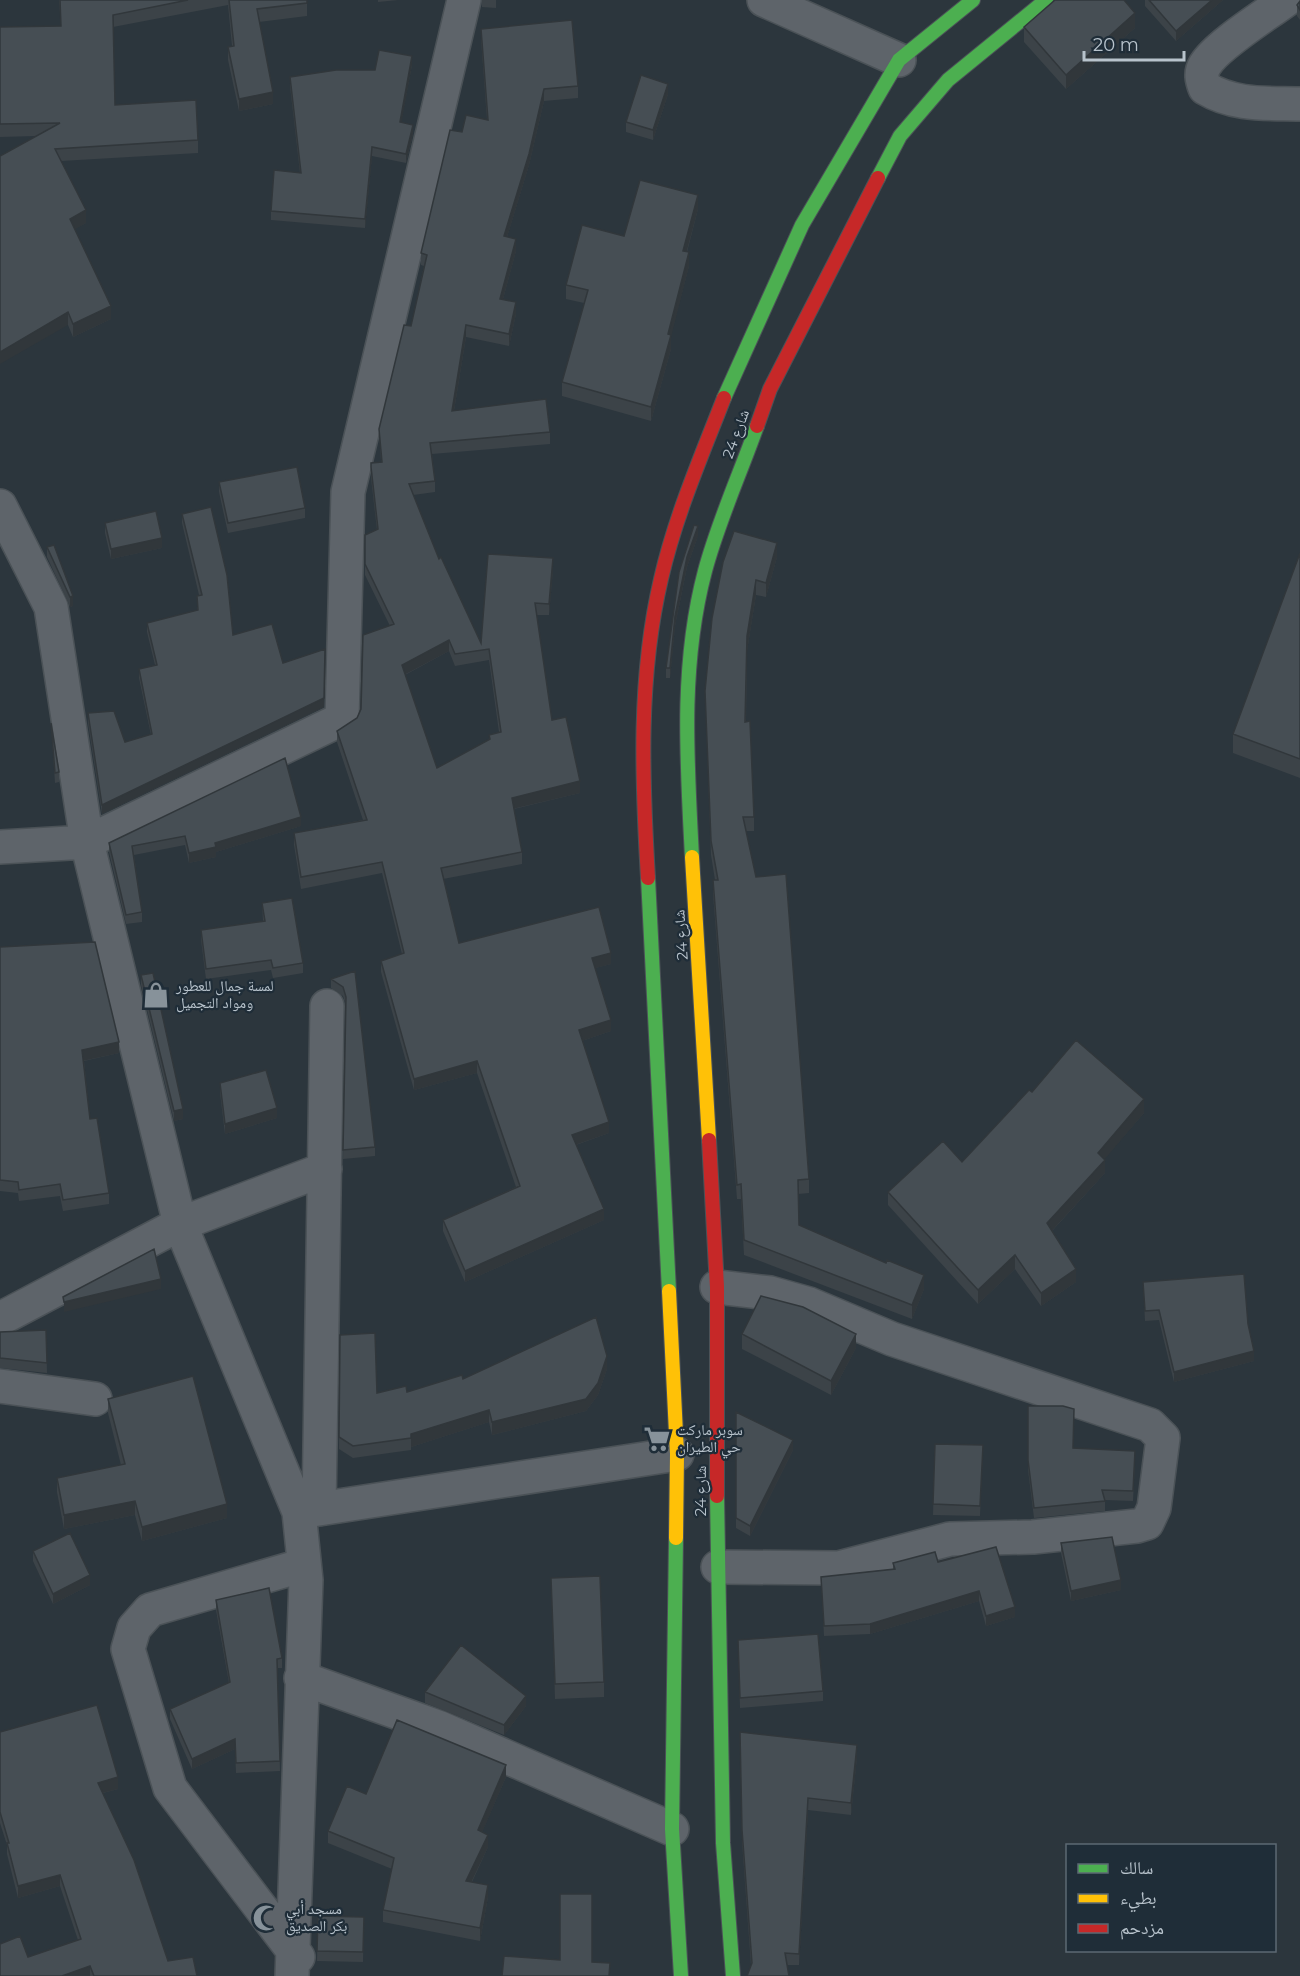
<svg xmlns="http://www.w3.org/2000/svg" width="1300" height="1976" font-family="Montserrat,'Noto Naskh Arabic',sans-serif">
	<rect width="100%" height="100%" fill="#2c363d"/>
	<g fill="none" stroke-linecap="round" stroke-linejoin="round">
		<!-- street casing -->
		<g stroke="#4b5257" stroke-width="36">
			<path id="street" d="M764,0L899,60
				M1286,0C1266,15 1217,45 1205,65C1200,73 1202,80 1205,88C1235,106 1266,103 1300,104
				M0,506L51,607L87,842L180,1224L299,1512
				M0,847L87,842L342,719L348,492L464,0
				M717,1287L770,1293L809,1304L892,1339L1150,1425L1163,1438L1154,1508L1147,1523L1137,1526L1033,1537L950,1539L839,1568L718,1567
				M0,1319L180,1224L325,1169
				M0,1386L95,1399
				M319,1509L327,1006
				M301,1678L438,1727L672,1829
				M298,1957L170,1788L128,1649L134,1628L150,1610L304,1565
				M292,1976L306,1580L299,1512L677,1454"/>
		</g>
		<!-- fast casing -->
		<g stroke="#4b5257" stroke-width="16">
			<path id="fast" d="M878,178L900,136L948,80L1046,0
				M724,398L802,225L899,60L973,0
				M692,857C687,761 680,665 705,571C718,522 740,474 757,426
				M648,878L669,1291
				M717,1496L723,1843L733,1976
				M676,1538L672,1829L681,1976"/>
		</g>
		<!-- slow casing -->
		<g stroke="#4b5257" stroke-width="16">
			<path id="slow" d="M692,857L709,1140
				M669,1291L677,1454L676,1538"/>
		</g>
		<!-- jam casing -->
		<g stroke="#4b5257" stroke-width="16">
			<path id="jam" d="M757,426L770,389L878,178
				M648,878C642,778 638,677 661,579C675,517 701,457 724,398
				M709,1140L717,1287V1496"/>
		</g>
		<!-- street -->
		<use href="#street" stroke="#5e646a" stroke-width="33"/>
		<!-- fast -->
		<use href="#fast" stroke="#4caf50" stroke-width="14"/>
		<!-- slow -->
		<use href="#slow" stroke="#ffc107" stroke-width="14"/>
		<!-- jam -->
		<use href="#jam" stroke="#c62828" stroke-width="14"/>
	</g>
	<!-- wall -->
	<path fill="#3c4348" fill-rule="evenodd" d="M59,0H307V16L259,22L273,104L239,111L228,60V47L232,46L228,5L113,27L115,105L198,140V153L61,161L86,223L74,229L111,319L73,337L68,325L36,136L0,137V27L61,26Z
		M378,0H398L378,2Z
		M482,0H496V8L482,7Z
		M1145,0H1223L1176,41L1145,6Z
		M1300,1V20L1297,16V5Z
		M1024,27L1135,28L1066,89L1024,42Z
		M481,29L578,86V98L544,101L529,165L507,237L516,251L503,299L516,314L509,346L466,337L454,411L550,432V444L432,454L435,481V492L413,495L439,559L481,643L553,570L549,615H536L552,720L580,793L514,809L522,852V864L443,879L459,943L611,964L595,968L611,1031L582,1041L609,1133L576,1145L604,1220L465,1282L443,1231V1220L516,1187L477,1073L414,1090L381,972V961L402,954L382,873L301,889L294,845V833L363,820L337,742V731L357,718L390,626L365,575V535L377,530L371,478V467L381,462L379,429L411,326L424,266L421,265V253L462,132L487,120L481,40ZM449,651L455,666L489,660L499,732L489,735V740L437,768L405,675Z
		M412,65L401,122L413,134L406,163L372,156L365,228L271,220V211L300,173L290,86V77L375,70Z
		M668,94L653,140L626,132V122Z
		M698,209L687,252L689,266L671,335V349L651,421L562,396V382L584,303L566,299V285L624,236Z
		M219,482L305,508V518L228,533L219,492Z
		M182,514L233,635L283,663L324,707L102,814L88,723V713L125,742L151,735L139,678V669L155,665L147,632V623L197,610V596L199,595L182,523Z
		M105,523L162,548L111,559L105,533Z
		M698,536L687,567L675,626L670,678H666V668L679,572Z
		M54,545L73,606L70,607L47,557V547Z
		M1300,553V778L1233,753V734Z
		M777,557L766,597L756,595L747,651L746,722L754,817V831H746L809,1179V1193L798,1194L799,1225L924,1289L912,1319L744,1255L741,1199H737L713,894V880H715L711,855L705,691L712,618Z
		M51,723L59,772V782L55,783Z
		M301,826L216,852V857L189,863L185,845L134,855L142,912V922L126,924L109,852V843Z
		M262,903L303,963V973L273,978L271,970L206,979L201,940V930L263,921Z
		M0,947L119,1053L84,1061L90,1119L109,1193V1204L63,1211L60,1196L19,1201L18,1193L0,1191Z
		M355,971L375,1147V1156L343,1159L346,1006L343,996L331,988V979Z
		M141,975L183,1119L174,1121L141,985Z
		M220,1083L277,1118L225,1134L220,1093Z
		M1032,1092L1144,1113L1104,1159L1105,1173L1052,1231L1076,1282L1041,1306L1015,1269L978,1304L888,1205V1192L962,1162Z
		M1143,1282L1248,1324L1254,1361L1174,1382L1159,1320L1145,1321Z
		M46,1330L47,1373L0,1368V1332Z
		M742,1334L856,1348L831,1395L742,1349Z
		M340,1335L377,1393L407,1392L463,1379L607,1369L598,1395L586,1411L492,1435L489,1422L411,1447V1450L353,1458L339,1449Z
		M108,1399L227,1518L142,1541L135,1515L64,1529L57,1492V1478L121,1465L108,1413Z
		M1028,1406L1074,1448L1135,1461L1133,1501L1105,1500V1511L1034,1518L1028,1470Z
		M736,1412L793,1450L750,1536L736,1528Z
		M935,1444L983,1445L980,1516L933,1515Z
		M1061,1543L1121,1590L1071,1601L1061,1553Z
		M33,1551L90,1585L53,1604L33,1561Z
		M938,1562L1015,1617L986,1626L979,1601L870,1634L824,1636L821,1577L893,1569V1563Z
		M551,1578L604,1682V1697L555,1699Z
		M216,1600L282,1658V1668H277L280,1771L236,1773L235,1749L192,1769L170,1719V1709L229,1683L216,1610Z
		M738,1640L823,1691V1701L740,1708Z
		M425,1692L526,1706L504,1735L425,1703Z
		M0,1732L118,1789L103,1793L168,1961L197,1976H0L78,1940L60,1886L18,1898L7,1854V1845L0,1823Z
		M740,1732L857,1757L851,1815L808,1810L799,1965H751L742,1842Z
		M506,1777L482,1832L488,1847L472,1882L488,1897L480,1941L383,1922V1910L392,1869L328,1843V1831L366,1794Z
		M318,1916L364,1917L363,1962L317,1961Z"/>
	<!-- shaded-wall -->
	<path fill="#31373b" d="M1212,0H1223L1176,41V31Z
		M1135,13V28L1066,89V75Z
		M412,56V65L400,131V122Z
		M668,84V94L653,140V130Z
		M544,89V101L529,165L504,247V236Z
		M273,92V104L239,111V99Z
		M413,125V134L406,163V154Z
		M372,147V156L365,228V219Z
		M698,195V209L683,265V251Z
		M86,210V223L70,232V219Z
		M516,239V251L500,310V299Z
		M689,252V266L669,345L671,335V349L651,421V407L668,334Z
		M516,302V314L509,346V334Z
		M111,306V319L73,337V324Z
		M68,312V325L0,364V352Z
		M466,325V337L452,423V411Z
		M698,526V536L687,567L675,626L670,678V668L675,616L687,557Z
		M162,538V548L111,559V549Z
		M777,543V557L766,597V583Z
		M553,558V570L549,615V604Z
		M756,580V595L747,651V636Z
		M73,596V606L70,607V597Z
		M449,640V651L402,676V665Z
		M325,649L324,707L102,814V805Z
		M580,781V793L512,809V798Z
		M301,817V826L216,852V857L189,863V853L215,843Z
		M611,953V964L592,969V958Z
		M611,1020V1031L579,1042V1030Z
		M119,1042V1053L82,1061V1050Z
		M477,1061V1073L414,1090V1079Z
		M1144,1099V1113L1098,1167V1153Z
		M277,1108V1118L225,1134V1124Z
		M183,1109V1119L174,1121V1111Z
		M609,1122V1133L572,1146V1135Z
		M1105,1160V1173L1047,1236V1223Z
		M604,1209V1220L465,1282V1271Z
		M1015,1255V1269L978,1304V1290Z
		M1076,1269V1282L1041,1306V1293Z
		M924,1275V1289L912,1319V1305Z
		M161,1279V1289L64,1312V1302Z
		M856,1334V1348L831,1395V1381Z
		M1254,1351V1361L1174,1382V1372Z
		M607,1356V1369L598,1395L586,1411L492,1435V1422Z
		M489,1410V1422L411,1447V1434Z
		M793,1440V1450L750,1536V1526Z
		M135,1501V1515L64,1529V1515Z
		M227,1504V1518L142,1541V1527Z
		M90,1575V1585L53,1604V1594Z
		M1121,1580V1590L1071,1601V1591Z
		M979,1591V1601L870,1634V1624Z
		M1015,1607V1617L986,1626V1616Z
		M526,1696V1706L504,1735V1725Z
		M235,1739V1749L192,1769V1759Z
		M857,1745V1757L851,1815V1803Z
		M506,1765V1777L478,1842V1830Z
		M118,1777V1789L98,1794V1783Z
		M808,1798V1810L799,1965V1954Z
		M488,1835V1847L466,1893V1881Z
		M60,1875V1886L18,1898V1886Z
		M488,1885V1897L480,1941V1928Z
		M90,1966V1976H62Z"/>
	<!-- building -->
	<path fill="#464e54" stroke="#31373b" stroke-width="1.5" fill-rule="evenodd" d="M60,0H188L113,15L115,105L196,100L198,140L55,149L86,210L70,219L111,306L73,324L68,312L0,352V156L60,123L0,124V27L61,26Z
		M229,0H307V3L257,9L273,92L239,99L228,47L234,46Z
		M1055,0H1124L1135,13L1066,75L1024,27Z
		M1149,0H1212L1176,31Z
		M1300,1V10L1297,5Z
		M572,20L578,86L544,89L529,154L504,236L516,239L500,299L516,302L509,334L466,325L452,411L546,399L550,432L430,443L435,481L409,484L439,559L441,557L481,643L488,554L553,558L549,604L535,603L552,720L566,717L580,781L512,798L522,852L441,868L459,943L599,907L611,953L592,958L611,1020L579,1030L609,1122L572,1135L604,1209L465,1271L443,1220L520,1186L477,1061L414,1079L381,961L404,953L382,862L301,877L294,833L367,820L337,731L357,718L361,709L363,635L394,624L365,564V535L378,529L371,467V463L382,462L379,429L404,325L411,326L427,255L421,253L450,130L462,132L466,115L488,120L481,29ZM449,640L455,654L489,649L501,732L489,735L490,739L437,768L402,665Z
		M379,50L412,56L400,122L413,125L406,154L372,147L365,219L271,211L274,170L301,173L290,77L336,70H375Z
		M641,75L668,84L653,130L626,122Z
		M640,180L698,195L683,251L689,252L668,334L671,335L651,407L562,382L588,290L566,285L582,225L624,236Z
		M297,467L305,508L228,523L219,482Z
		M211,507L227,575L233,635L272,624L283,663L325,649L324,698L102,805L88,713L114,711L125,742L152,734L139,669L157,665L147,623L198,610L197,596L202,595L182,514Z
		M156,511L162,538L111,549L105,523Z
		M694,525L698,526L687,557L675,616L670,668H666L679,572Z
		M734,531L777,543L766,583L756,580L747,636L745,722L750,721L754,817H743L756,877L786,874L809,1179L798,1180L799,1225L886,1263L887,1260L924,1275L912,1305L744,1240L741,1184L737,1185L713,880H718L711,841L705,691L712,618L723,562Z
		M54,545L73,596L70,597L47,547Z
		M1300,553V759L1233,734Z
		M51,723L59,772L55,773Z
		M285,758L301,817L215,843L216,847L189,853L185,836L132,846L142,912L126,915L109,843Z
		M292,898L303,963L273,968L271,960L206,969L201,930L265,921L262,903Z
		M95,942L119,1042L82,1050L90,1119L97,1118L109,1193L63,1200L60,1184L19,1190L18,1182L0,1180V947Z
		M355,971L375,1147L343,1150L346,997L343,987L331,979Z
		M153,973L183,1109L174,1111L141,975Z
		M1076,1040L1144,1099L1098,1153L1105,1160L1047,1223L1076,1269L1041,1293L1015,1255L978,1290L888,1192L943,1141L962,1162L1029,1090L1032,1092Z
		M266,1070L277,1108L225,1124L220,1083Z
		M154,1249L161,1279L64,1302L63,1297Z
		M1244,1274L1248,1324L1254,1351L1174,1372L1159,1310L1145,1311L1143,1282Z
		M761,1296L803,1307L856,1334L831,1381L742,1334Z
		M596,1317L607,1356L598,1383L586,1399L492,1422L489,1410L411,1434V1438L353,1446L339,1437L340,1335L375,1333L377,1393L406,1386L407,1392L462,1375L463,1379Z
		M46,1330L47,1363L0,1358V1332Z
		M193,1376L227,1504L142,1527L135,1501L64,1515L57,1478L125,1464L108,1399Z
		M1028,1406H1063L1074,1409L1073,1448L1135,1451L1133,1491L1102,1490L1105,1501L1034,1508L1028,1460Z
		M736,1412L793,1440L750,1526L736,1518Z
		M935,1444L983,1445L980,1506L933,1504Z
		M70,1533L90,1575L53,1594L33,1551Z
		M1112,1537L1121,1580L1071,1591L1061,1543Z
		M996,1547L1015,1607L986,1616L979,1591L870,1624L824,1626L821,1577L895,1569L893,1563L935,1552L938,1562Z
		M600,1576L604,1682L555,1684L551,1578Z
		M269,1588L282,1658L277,1659L280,1761L236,1763L235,1739L192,1759L170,1709L230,1682L216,1600Z
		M818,1634L823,1691L740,1698L738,1640Z
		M461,1645L526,1696L504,1725L425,1692Z
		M97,1705L118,1777L98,1783L134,1860L168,1961L193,1957L197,1976H94L90,1966L62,1976H0V1944L20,1936L28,1957L81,1939L60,1875L18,1886L7,1843H9L0,1812V1732Z
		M397,1720L506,1765L478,1830L488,1835L466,1881L488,1885L480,1928L383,1910L394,1858L328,1831L347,1786L366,1794Z
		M740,1732L857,1745L851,1803L808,1798L799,1954L785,1953L789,1976H747L752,1963L742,1830Z
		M560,1894H592V1962L610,1963L609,1976H502L504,1956L560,1960Z
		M318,1916L364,1917L363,1952L317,1951Z"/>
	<!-- icons -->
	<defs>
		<g id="shop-bare" transform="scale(2.07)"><path d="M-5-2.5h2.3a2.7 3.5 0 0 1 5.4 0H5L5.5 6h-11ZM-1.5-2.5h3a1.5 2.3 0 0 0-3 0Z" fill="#87929a" stroke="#1f2d38" stroke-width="2.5" paint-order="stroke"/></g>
		<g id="supermarket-bare" transform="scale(2.07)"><path d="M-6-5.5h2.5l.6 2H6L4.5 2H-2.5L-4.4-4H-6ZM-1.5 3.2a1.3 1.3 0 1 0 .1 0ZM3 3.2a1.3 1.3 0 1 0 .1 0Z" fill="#87929a" stroke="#1f2d38" stroke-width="2.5" paint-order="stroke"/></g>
		<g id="mosque-bare" transform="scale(2.07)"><path d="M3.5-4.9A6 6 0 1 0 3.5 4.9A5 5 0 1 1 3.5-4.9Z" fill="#87929a" stroke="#1f2d38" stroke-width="2.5" paint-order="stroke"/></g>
	</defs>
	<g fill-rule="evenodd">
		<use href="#shop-bare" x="156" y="995"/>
		<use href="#supermarket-bare" x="657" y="1439"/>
		<use href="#mosque-bare" x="266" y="1918"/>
	</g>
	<g text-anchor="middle" stroke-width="4.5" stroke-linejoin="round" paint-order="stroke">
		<!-- street labels -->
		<g font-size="15" fill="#b8c3cc" stroke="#1f2d38">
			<text transform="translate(736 434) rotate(-70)" y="5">شارع 24</text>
			<text transform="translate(681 935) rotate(-94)" y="5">شارع 24</text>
			<text transform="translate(701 1491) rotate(-90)" y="5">شارع 24</text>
		</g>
		<!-- poi labels -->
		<g font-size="15" fill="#b8c3cc" stroke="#1f2d38" text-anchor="start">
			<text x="176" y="991">لمسة جمال للعطور<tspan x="176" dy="17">ومواد التجميل</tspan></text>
			<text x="677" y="1435">سوبر ماركت<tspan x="677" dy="17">حي الطيران</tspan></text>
			<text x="286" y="1914">مسجد أبي<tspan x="286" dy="17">بكر الصديق</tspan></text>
		</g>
	</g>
	<!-- legend -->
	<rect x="1066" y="1844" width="210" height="108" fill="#1f2d38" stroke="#5c6973" stroke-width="1.5"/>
	<rect x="1078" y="1864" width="30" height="9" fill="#4caf50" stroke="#5c6973" stroke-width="1.5"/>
	<text x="1120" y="1874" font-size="18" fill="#b8c3cc">سالك</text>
	<rect x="1078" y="1894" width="30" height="9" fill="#ffc107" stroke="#5c6973" stroke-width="1.5"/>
	<text x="1120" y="1904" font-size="18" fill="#b8c3cc">بطيء</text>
	<rect x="1078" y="1924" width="30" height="9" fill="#c62828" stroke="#5c6973" stroke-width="1.5"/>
	<text x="1120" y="1934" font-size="18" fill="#b8c3cc">مزدحم</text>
	<!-- scale -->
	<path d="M1084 51v9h100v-9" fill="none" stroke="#b8c3cc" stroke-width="3"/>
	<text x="1093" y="51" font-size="18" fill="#b8c3cc" stroke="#1f2d38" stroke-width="4.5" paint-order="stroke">20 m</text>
</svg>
